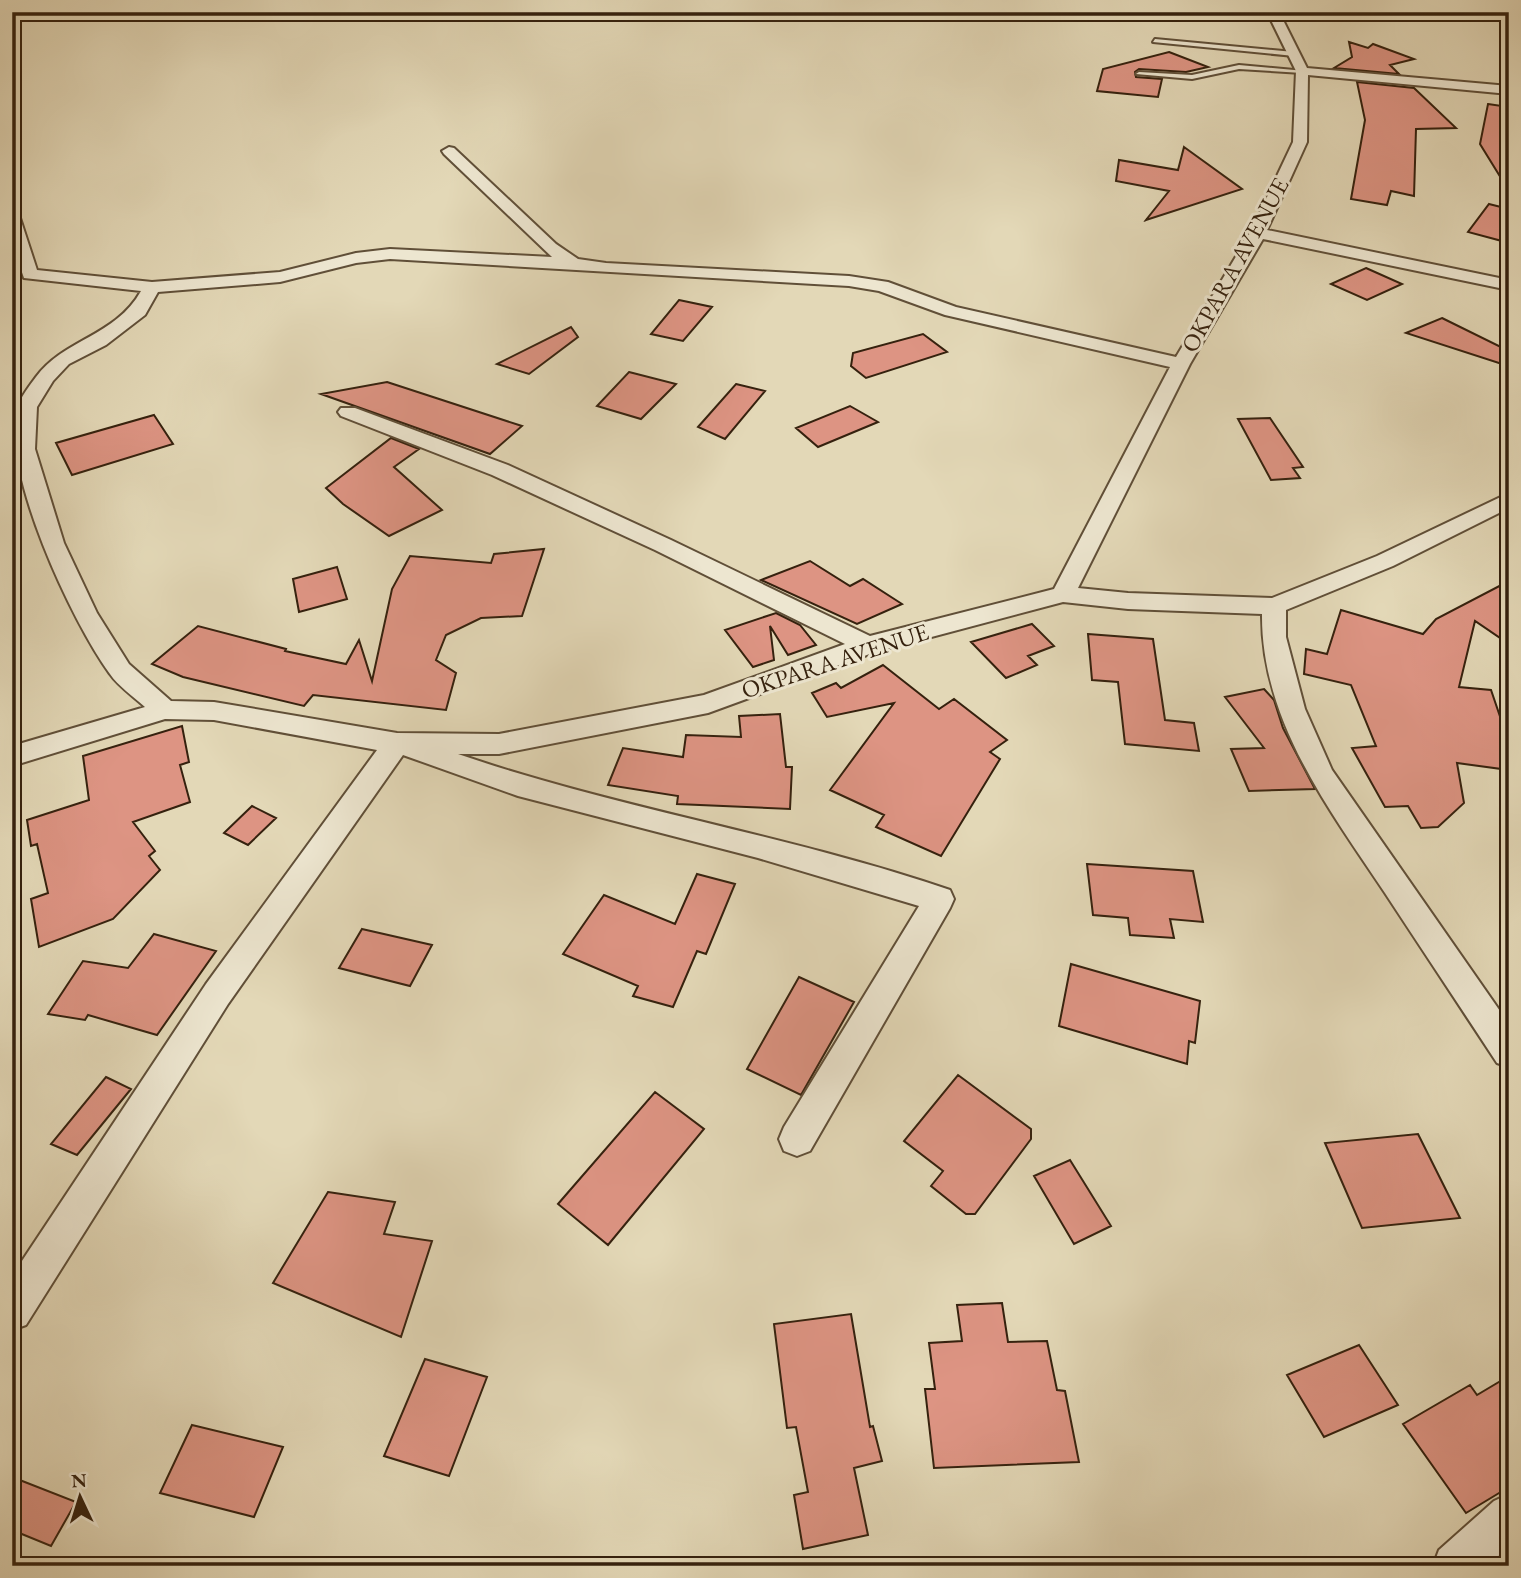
<svg xmlns="http://www.w3.org/2000/svg" width="1521" height="1578" font-family="'EB Garamond',serif">
	<rect width="100%" height="100%" fill="#e3d8b7"/>
	<filter id="stains"><feTurbulence type="fractalNoise" baseFrequency=".00286" numOctaves="4"/><feColorMatrix values="0 0 0 0 .2 0 0 0 0 .09 0 0 0 0 .02 0 0 0 .5 -.17"/></filter>
	<radialGradient id="worn" r=".72"><stop offset=".6" stop-color="#630" stop-opacity="0"/><stop offset="1" stop-color="#630" stop-opacity=".3"/></radialGradient>
	<!-- building -->
	<path fill="#dd9483" stroke="#35210e" stroke-width="2" d="M1349,42L1368,48L1373,44L1414,59L1390,65L1399,74L1334,68L1352,57Z
		M1169,52L1208,67L1186,72L1139,69L1135,72L1136,77L1162,79L1158,97L1097,91L1103,69Z
		M1357,82L1414,88L1456,128L1416,129L1414,196L1391,191L1387,205L1351,199L1365,120Z
		M1488,104L1509,107V191L1480,144Z
		M1184,147L1242,189L1146,220L1169,191L1116,181L1119,160L1178,170Z
		M1489,204L1509,209V231L1502,241L1468,232Z
		M1366,268L1402,284L1367,300L1331,284Z
		M679,300L712,307L683,341L651,334Z
		M1442,318L1507,350L1502,364L1406,333Z
		M571,327L578,337L529,374L497,364Z
		M923,334L947,352L866,378L851,366L853,353Z
		M629,372L676,384L641,419L597,406Z
		M387,382L522,426L490,454L321,394Z
		M736,384L765,391L725,439L698,427Z
		M850,406L878,422L818,447L796,428Z
		M154,415L173,444L72,475L56,443Z
		M1270,418L1303,467L1293,468L1300,478L1271,480L1238,419Z
		M391,438L419,449L394,467L442,510L389,536L343,504L326,488Z
		M544,549L522,616L481,618L446,635L436,660L456,673L446,710L313,695L304,706L183,677L152,664L198,626L286,649L285,651L346,664L359,640L372,681L392,589L410,556L491,563L494,554Z
		M810,561L850,586L863,579L902,604L857,624L761,580Z
		M337,567L347,599L299,612L293,579Z
		M1509,581V644L1475,621L1459,687L1491,690L1509,743V770L1457,763L1464,803L1438,827L1421,828L1408,806L1385,807L1352,748L1376,746L1351,685L1304,674L1306,649L1327,654L1341,610L1423,634L1436,619Z
		M776,613L800,625L816,645L788,655L770,626L774,660L753,667L725,630Z
		M1032,624L1054,646L1028,656L1037,665L1006,678L971,642Z
		M1088,634L1153,639L1165,720L1194,723L1199,751L1125,744L1118,682L1092,680Z
		M883,665L939,709L954,699L1007,740L990,752L1000,759L941,856L876,827L884,815L830,790L894,703L827,717L812,693L836,683L841,688Z
		M1264,689L1274,700L1283,728L1315,789L1249,791L1231,749L1264,748L1225,697Z
		M780,714L786,767H792L790,809L677,804L678,796L608,785L623,748L683,757L686,735L741,737L739,716Z
		M182,726L189,762L180,765L190,802L133,822L155,851L149,856L160,870L113,919L39,947L31,899L48,893L37,844L31,846L27,820L89,800L83,756Z
		M252,806L276,818L248,845L224,833Z
		M1087,864L1193,871L1203,922L1170,919L1174,938L1130,935L1128,918L1093,915Z
		M697,874L735,884L706,954L697,951L673,1007L633,996L638,986L563,954L604,895L675,924Z
		M362,929L432,945L410,986L339,968Z
		M154,934L216,951L157,1035L88,1015L85,1020L48,1014L83,961L128,968Z
		M1071,964L1200,1001L1195,1043L1189,1041L1187,1064L1059,1026Z
		M799,977L854,1002L801,1095L747,1069Z
		M958,1075L1031,1129V1139L975,1214H966L931,1186L943,1171L904,1141Z
		M106,1077L131,1089L77,1155L51,1144Z
		M655,1092L704,1129L608,1245L558,1204Z
		M1418,1134L1460,1218L1362,1228L1325,1143Z
		M1070,1160L1111,1226L1074,1244L1034,1176Z
		M328,1192L395,1202L384,1234L432,1241L401,1337L273,1283Z
		M1002,1303L1008,1342L1047,1341L1057,1390L1065,1391L1079,1462L934,1468L925,1389H935L929,1343L962,1341L957,1305Z
		M851,1314L870,1427L873,1426L882,1461L854,1468L868,1535L803,1549L794,1495L808,1492L796,1427L787,1428L774,1324Z
		M1359,1345L1398,1405L1324,1437L1287,1375Z
		M425,1359L487,1377L449,1476L384,1456Z
		M1509,1376V1487L1466,1513L1403,1424L1470,1385L1477,1395Z
		M192,1425L283,1447L254,1517L160,1493Z
		M12,1477L76,1502L51,1546L12,1530Z"/>
	<g fill="none" stroke-linecap="round" stroke-linejoin="round">
		<!-- service casing -->
		<g stroke="#604f38" stroke-width="4">
			<path id="service" d="M1209,12H1243L1277,16L1274,18Z
				M1155,39L1294,52L1297,54L1294,56L1153,42Z
				M1239,65L1305,71L1302,73L1239,69L1192,79L1136,74L1139,72L1192,75Z"/>
		</g>
		<!-- minor casing -->
		<g stroke="#604f38" stroke-width="4">
			<path id="minor" d="M1267,12H1279L1307,68L1509,86V94L1308,75L1307,142L1267,230L1509,280V290L1263,239L1190,364L1078,588L1128,593L1272,598L1377,556L1509,493V508L1393,566L1286,610V637L1305,709L1332,770L1509,1024V1067L1497,1063C1460,1006 1422,950 1385,893C1329,809 1261,720 1262,614L1128,609L1063,602L875,652L708,713L499,754H458C619,809 789,835 950,890L954,899L950,908L810,1151L797,1156L784,1151L779,1139L784,1127L919,906L758,858L518,796L403,755L228,1004L26,1325L12,1330V1276L206,984L377,750L214,720L165,719L12,766V746L145,707C133,696 118,686 110,674C72,622 1,471 17,408C20,398 30,385 36,377C64,339 116,336 141,291L24,278L12,244V213L20,218L37,270L152,282L280,272L356,253L390,249L552,257L444,154L442,151L449,147L454,148L556,244L578,259L606,263L849,276L888,282L956,307L1176,357L1250,233L1293,142L1296,71ZM390,259L849,286L879,291L945,315L1170,367L1054,589L870,636L671,540L508,465L355,408H341L338,412L341,416L492,475L655,550L845,644L704,695L499,734L397,733L214,702L171,701L129,664L97,613L64,543L35,449L37,407L53,381L69,364L106,345L145,315L158,292L280,282L356,263Z
				M1509,1494V1546L1488,1566H1433L1439,1550L1494,1501Z"/>
		</g>
		<!-- service -->
		<use href="#service" fill="#ede6d0" fill-rule="evenodd"/>
		<!-- minor -->
		<use href="#minor" fill="#ede6d0" fill-rule="evenodd"/>
	</g>
	<g text-anchor="middle" stroke-width="6" stroke-linejoin="round" paint-order="stroke">
		<!-- street labels -->
		<g font-size="24" fill="#35210e" stroke="#ede6d0">
			<text transform="translate(1235 265) rotate(-61)" y="8">OKPARA AVENUE</text>
			<text transform="translate(835 661) rotate(-18)" y="8">OKPARA AVENUE</text>
		</g>
	</g>
	<!-- margin -->
	<rect width="1521" height="1578" fill="none" stroke="#e3d8b7" stroke-width="42"/>
	<rect x="14" y="14" width="1493" height="1550" fill="none" stroke="#35210e" stroke-width="3.5"/>
	<rect x="21" y="21" width="1479" height="1536" fill="none" stroke="#35210e" stroke-width="2"/>
	<!-- north arrow -->
	<g transform="translate(80 1497) rotate(356)" stroke="#ede6d0" stroke-width="5" paint-order="stroke">
	<path d="M0-5L12 26L0 18L-12 26Z" fill="#35210e"/>
	<text y="-10" font-size="19" font-weight="bold" text-anchor="middle" fill="#35210e">N</text>
	</g>
	<rect width="100%" height="100%" filter="url(#stains)"/>
	<rect width="100%" height="100%" fill="url(#worn)"/>
</svg>
